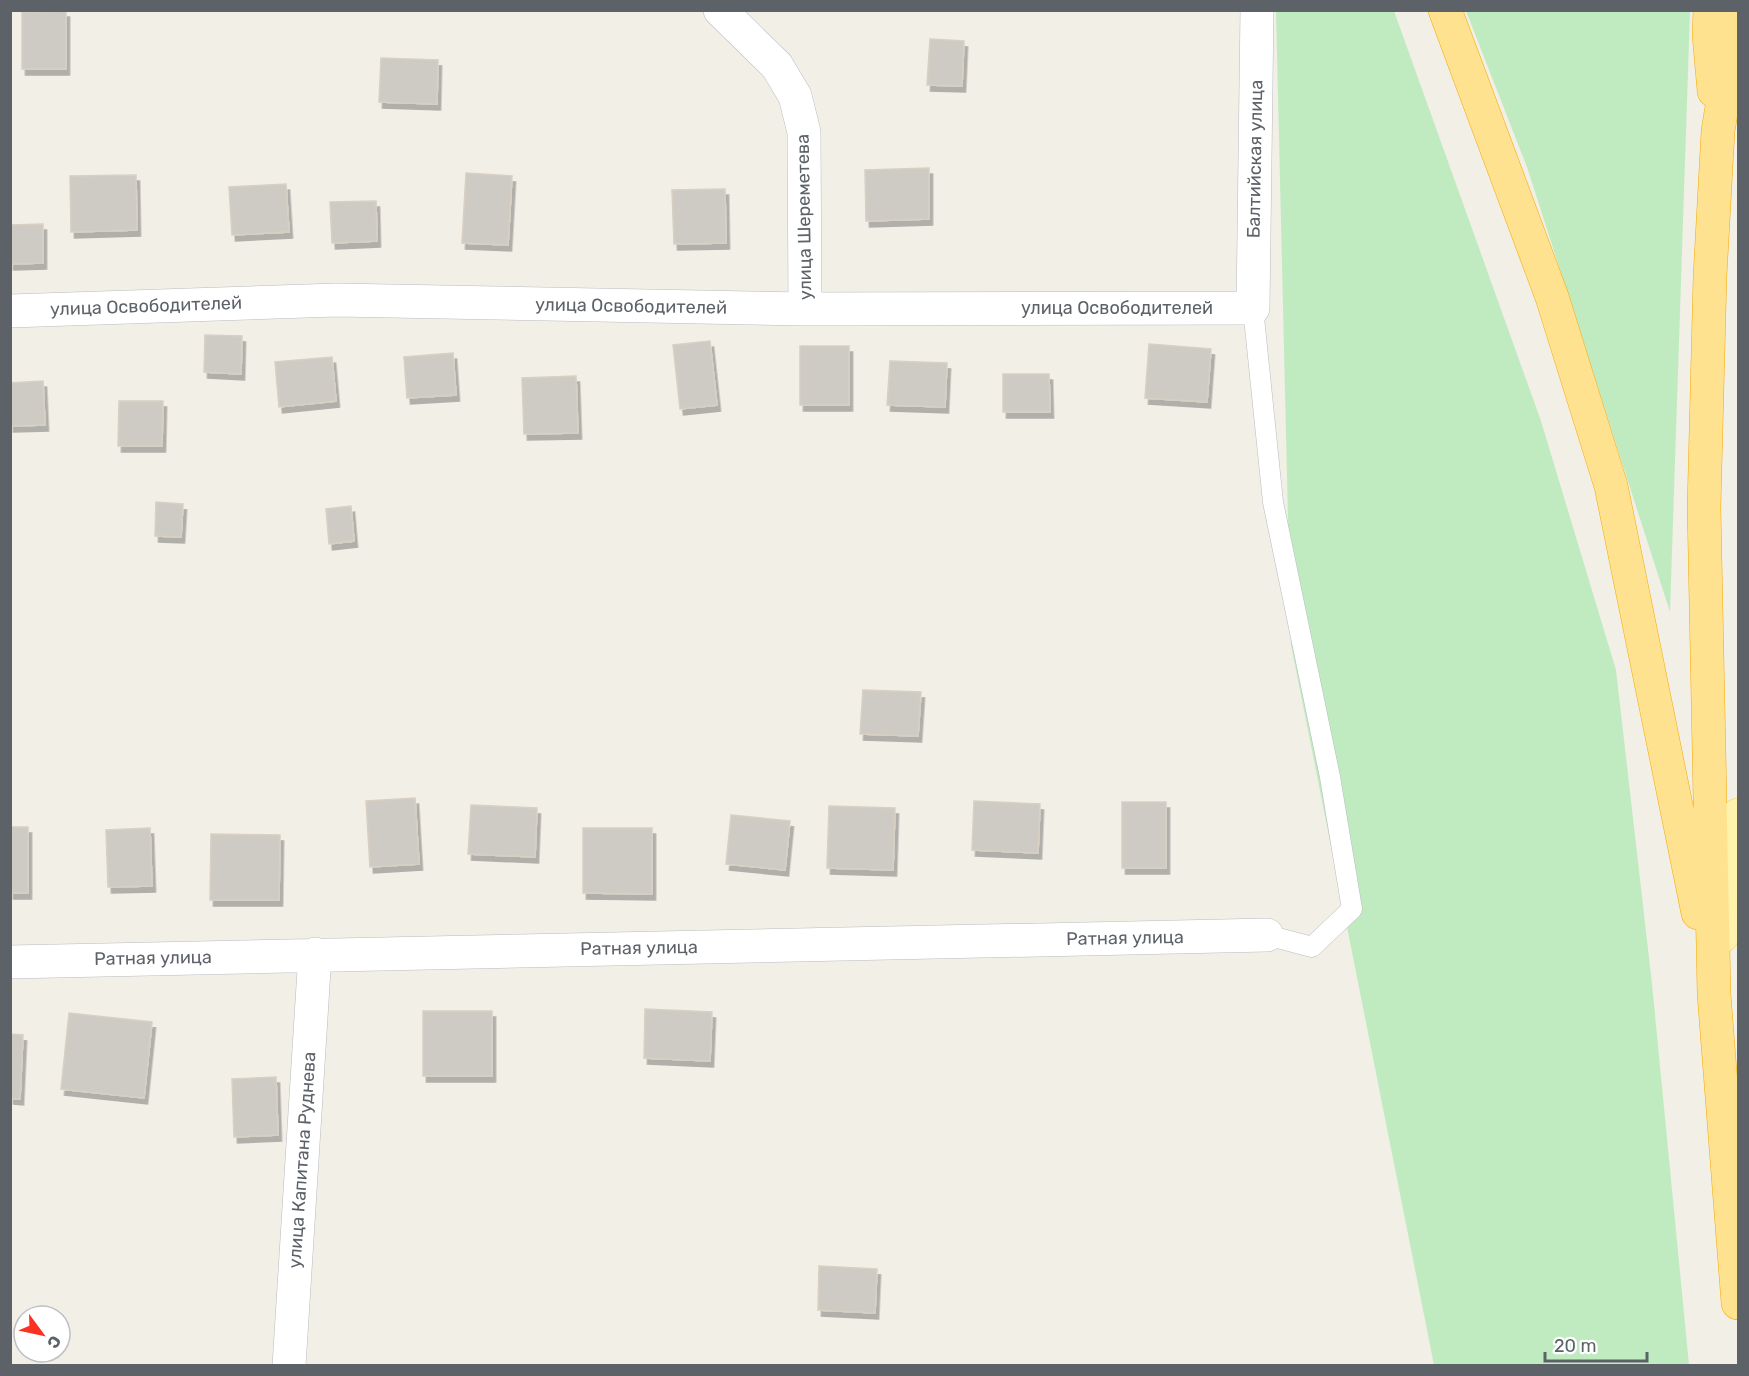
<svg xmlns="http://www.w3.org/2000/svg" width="1749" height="1376" font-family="Rubik,sans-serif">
	<defs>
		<filter id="shadow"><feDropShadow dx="3.5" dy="6" stdDeviation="0" flood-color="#0004"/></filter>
	</defs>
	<rect width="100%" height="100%" fill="#f1efe6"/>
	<!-- green -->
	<path fill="#c0ebc0" d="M1276,11H1394L1541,421L1616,670L1652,984L1689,1365H1434L1291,645Z
		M1466,11H1690L1670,612L1527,167Z"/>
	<!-- building -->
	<path fill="#cecbc4" stroke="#d7d0c3" stroke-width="1.5" filter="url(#shadow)" d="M66,11V69H22V12Z
		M930,39L964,41L962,86L927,85Z
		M381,58L438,60L437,104L379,102Z
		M929,168V219L866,221L865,170Z
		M466,173L512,176L508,245L462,243Z
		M136,175L137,230L71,232L70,176Z
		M286,184L289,232L232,235L229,187Z
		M725,189L726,243L674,244L672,190Z
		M376,201L377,241L332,243L330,202Z
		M43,224V263L10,264V225Z
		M205,335L242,336L241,374L204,372Z
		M710,341L717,405L680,409L673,345Z
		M1149,344L1211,349L1207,402L1145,398Z
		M800,346H849V405H800Z
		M453,353L456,395L407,398L404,357Z
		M332,357L336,401L279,407L275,362Z
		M890,361L947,363L945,407L887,405Z
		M1003,374H1049L1050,412H1003Z
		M576,376L578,433L524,434L522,378Z
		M43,381L45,425L10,426V383Z
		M119,401H163L162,446H118Z
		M156,502L183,504L181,537L155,536Z
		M351,506L354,541L329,544L326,509Z
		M863,690L921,692L918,736L860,734Z
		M415,798L419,864L370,867L366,801Z
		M974,801L1040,804L1038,853L972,850Z
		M1122,802H1166V868H1122Z
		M471,805L537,808L535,857L468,854Z
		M829,806L895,808L893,870L827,868Z
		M731,815L790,821L785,870L726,864Z
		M10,827H28V893H10Z
		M150,828L152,886L108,887L106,830Z
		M583,828H652V894L583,893Z
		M211,834L280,835L279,900H210Z
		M645,1009L712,1012L710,1061L644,1058Z
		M423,1011H492V1076H423Z
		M69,1013L152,1022L144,1098L61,1089Z
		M10,1034L23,1035L20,1099L10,1098Z
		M276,1077L278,1135L234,1137L232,1079Z
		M819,1266L877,1269L875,1313L818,1310Z"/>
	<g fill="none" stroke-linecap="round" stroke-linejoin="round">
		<!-- lane casing -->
		<g stroke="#b8bcc1" stroke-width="21">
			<path id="lane" d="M1253,308L1273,502L1330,777L1352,909L1312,947L1267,935"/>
		</g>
		<!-- street casing -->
		<g stroke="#b8bcc1" stroke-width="34">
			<path id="street" d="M720,10L777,66L795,96L804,132L805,309
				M10,311L337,300L805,309L1253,308L1257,10
				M10,962L1267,935
				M289,1366L315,954"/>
		</g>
		<!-- primary casing -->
		<g stroke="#ffce51" stroke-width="34">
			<path id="primary" d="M1722,936L1738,815"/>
		</g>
		<!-- highway casing -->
		<g stroke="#f7a900" stroke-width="34">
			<path id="highway" d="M1445,10L1552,297L1611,486L1698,913
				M1710,10L1709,35L1714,91
				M1738,10L1718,131L1710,276L1704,507L1714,994L1738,1303"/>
		</g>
		<!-- lane -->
		<use href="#lane" stroke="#fff" stroke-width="20"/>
		<!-- street -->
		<use href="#street" stroke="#fff" stroke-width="33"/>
		<!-- primary -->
		<use href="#primary" stroke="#fff2ad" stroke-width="33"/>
		<!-- highway -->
		<use href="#highway" stroke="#ffe28f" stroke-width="33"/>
	</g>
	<g text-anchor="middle" stroke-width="6" stroke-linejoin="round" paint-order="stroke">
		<!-- street labels -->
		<g font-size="18" fill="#5d6268" stroke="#fff">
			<text transform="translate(1255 159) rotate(-89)" y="6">Балтийская улица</text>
			<text transform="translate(804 217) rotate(-91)" y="6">улица Шереметева</text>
			<text transform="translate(146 306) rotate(-2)" y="6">улица Освободителей</text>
			<text transform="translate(631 306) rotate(1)" y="6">улица Освободителей</text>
			<text x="1117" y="314">улица Освободителей</text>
			<text transform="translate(1125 938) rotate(-1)" y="6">Ратная улица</text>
			<text transform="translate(639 948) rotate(-1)" y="6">Ратная улица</text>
			<text transform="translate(153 958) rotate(-1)" y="6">Ратная улица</text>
			<text transform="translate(302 1160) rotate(-86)" y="6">улица Капитана Руднева</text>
		</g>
	</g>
	<!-- border -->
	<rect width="1749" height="1376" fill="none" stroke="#5d6268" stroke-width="24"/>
	<!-- north arrow -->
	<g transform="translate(42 1334) rotate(123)"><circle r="28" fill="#ffffff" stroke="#bec0c3" stroke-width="1.5"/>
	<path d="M0-4.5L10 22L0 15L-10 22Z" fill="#fb3221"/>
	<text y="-9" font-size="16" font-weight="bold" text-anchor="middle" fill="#5d6268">С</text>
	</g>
	<!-- scale -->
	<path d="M1545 1352v9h102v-9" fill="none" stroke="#5d6268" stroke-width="3"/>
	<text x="1554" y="1352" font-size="18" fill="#5d6268" stroke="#ffffff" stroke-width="4.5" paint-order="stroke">20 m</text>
</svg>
